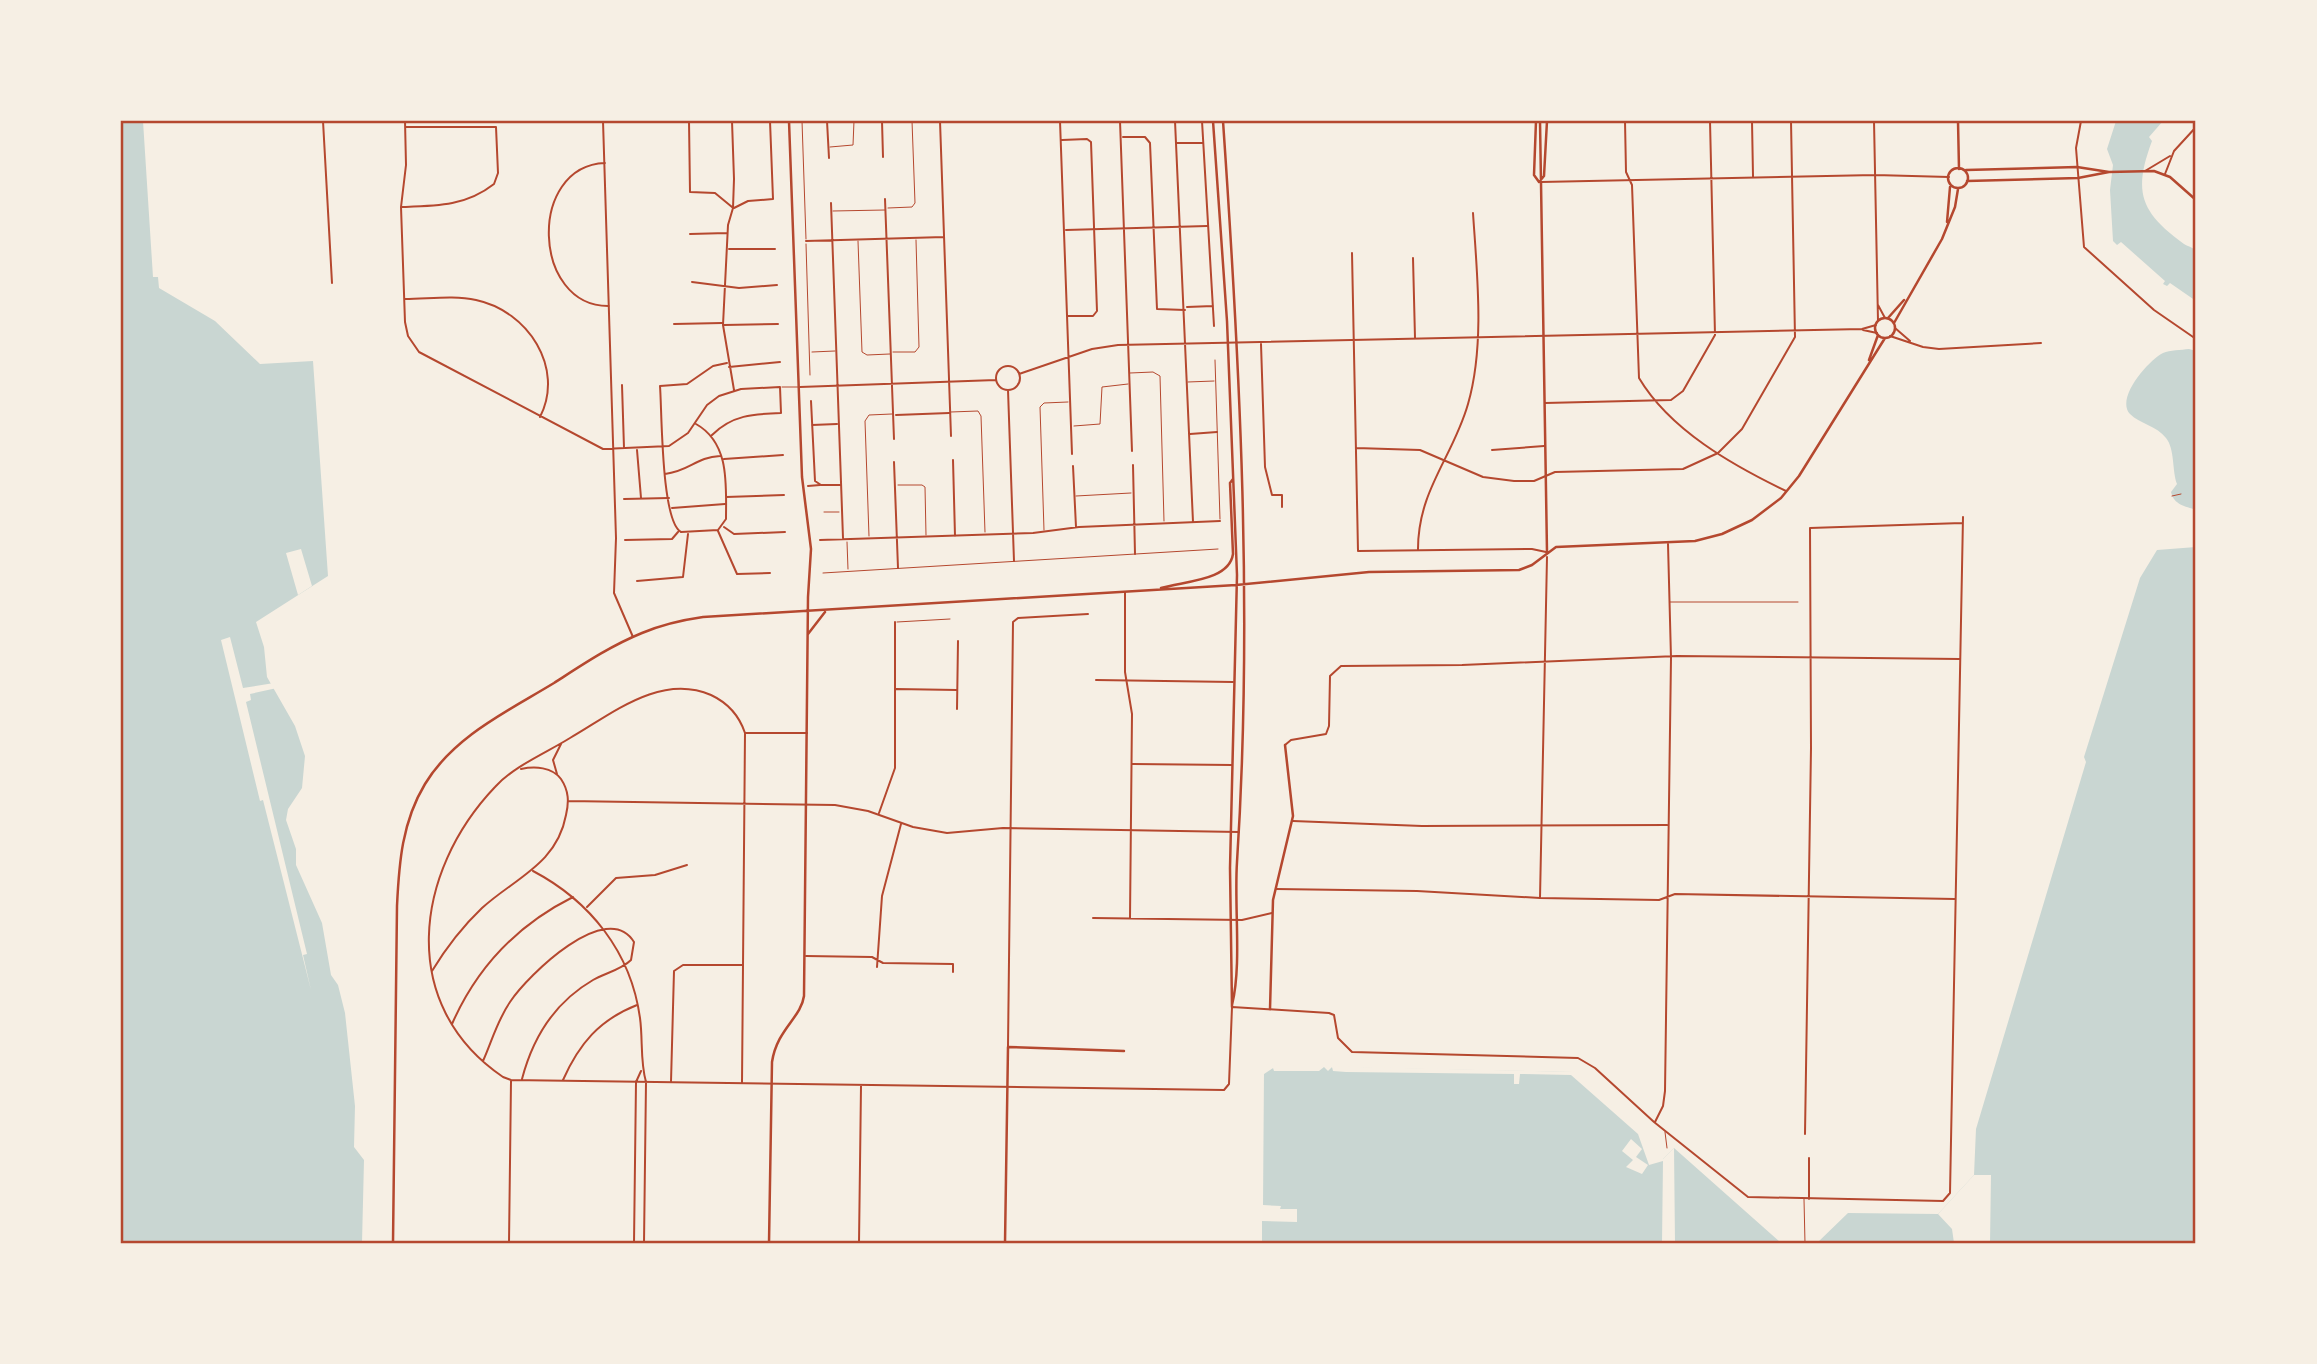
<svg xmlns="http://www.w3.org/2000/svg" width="2317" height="1364" font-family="'Source Serif 4',serif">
	<rect width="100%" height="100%" fill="#f6efe4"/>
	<!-- water -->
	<path fill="#c9d6d2" d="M121,121H143L153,277H158L159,288L215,321L260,364L313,361L328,576L256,622L264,647L267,677L295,726L305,756L302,788L288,809L286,820L296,849V865L322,923L331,975L338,985L345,1013L355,1106L354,1147L364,1160L362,1243H121Z
		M2116,121H2163L2149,137L2152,141C2133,192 2140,212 2184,244C2189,247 2191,246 2196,251V301L2170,283L2167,286L2163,284L2165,281L2121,242L2117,245L2113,241L2110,190L2113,165L2107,149Z
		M2189,349L2196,351V510C2185,506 2174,505 2171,492L2177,484C2172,471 2175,449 2166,438C2157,426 2140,424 2130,414C2115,398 2149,360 2163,353C2170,350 2181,350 2189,349Z
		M2196,547V1243H1817L1848,1213L1938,1214L1974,1175L1976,1129L2086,762L2084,757L2140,578L2157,550Z
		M1324,1067L1572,1072L1646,1139L1653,1162L1663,1159L1674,1148L1781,1243H1262V1221H1272V1209H1280L1281,1206L1263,1205L1264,1071L1273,1068Z"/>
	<!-- pier -->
	<path fill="#f6efe4" d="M301,549L312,586L298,595L286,553Z
		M230,637L243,688L274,683L277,688L250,694L251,700L246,702L307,954L303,955L311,990L263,800L260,801L221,640Z
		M1270,1065L1576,1072L1645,1134L1656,1150V1159H1663L1674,1148L1675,1243H1662L1663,1161L1649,1165L1638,1134L1571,1075L1520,1074L1519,1084H1514V1074L1346,1072L1333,1071L1332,1067L1328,1071L1324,1067L1319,1071H1274L1273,1068L1264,1074V1067Z
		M1631,1139L1642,1149L1636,1157L1648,1165L1642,1174L1626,1167L1633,1160L1622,1151Z
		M1974,1175H1991L1990,1243H1954L1952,1229L1938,1214Z
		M1269,1209H1297V1222L1262,1221V1218H1269Z"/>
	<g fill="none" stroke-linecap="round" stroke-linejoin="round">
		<!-- service -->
		<path stroke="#b5482f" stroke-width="1" d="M802,121L806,239
			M830,147L853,145L854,121
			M888,208L912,207L915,203L912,121
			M833,211L885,210
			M858,241L862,352L867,355L890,354
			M806,244L810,375
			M812,352L835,351
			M893,352H915L919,347L916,240
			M1215,360L1220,519
			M1130,373L1153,372L1160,376L1164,521
			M1188,382L1214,381
			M782,387H798
			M951,412L978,411L981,416L985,532
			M1074,426L1100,424L1102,387L1128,384
			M898,485H922L925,487L926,535
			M1076,496L1131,493
			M2172,496L2181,494
			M824,512H839
			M1044,530L1040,407L1044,403L1068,402
			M869,536L865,421L869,415L892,414
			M847,542L848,569
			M823,573L1218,549
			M1670,602H1798
			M897,622L950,619
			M1665,1132L1667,1148
			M1804,1199L1805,1243"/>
		<!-- pedestrian -->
		<path stroke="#b5482f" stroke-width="2" d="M808,486L820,485"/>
		<!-- minor -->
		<path stroke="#b5482f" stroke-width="2" d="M323,121L332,283
			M405,121L406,165L401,207L405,322L408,336L419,352L603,449L669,446L688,433L707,405L719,396L741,389L780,387L781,413C753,414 732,415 712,435
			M603,121L616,538L614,593L633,637
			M689,121L690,192L715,193L732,207
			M732,121L734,179L733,208L728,225L723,325L734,390
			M827,121L829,158
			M882,121L883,157
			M940,121L951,436
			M1060,121L1072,454
			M1120,121L1132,451
			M1175,121L1193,522
			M1202,121L1214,326
			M1625,121L1626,172L1632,185L1639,378C1670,430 1732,465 1786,491
			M1752,121L1753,176
			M1874,121L1878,321
			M2081,121L2076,148L2084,247L2154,310L2196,339
			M1123,137H1145L1150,143L1157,309L1185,310
			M1062,140L1087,139L1091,142L1097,311L1093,316H1068
			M1177,143H1203
			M605,163C527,166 532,307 609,306
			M2145,171L2170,156
			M2165,174L2174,151L2196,127
			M1541,182L1875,175L1949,177
			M885,199L894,439
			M831,203L843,538
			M402,207C437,206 466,206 494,184L498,173L496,127H406
			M734,208L748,201L773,199L770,121
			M1066,230L1207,226
			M690,234L727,233
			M806,241L944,237
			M729,249H775
			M1352,253L1358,551L1532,549L1546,552
			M1413,258L1415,338
			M692,282L739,288L777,285
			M405,299C428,299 454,295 476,300C528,311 565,368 540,417
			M1878,305L1885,318
			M1187,307L1213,306
			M674,324L722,323
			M724,325L778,324
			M1895,328L1910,341
			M1863,330L1877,333
			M1890,336L1923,347L1939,349L2041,343
			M1261,344L1265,467L1272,495H1282V507
			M996 378a12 12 0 1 1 24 0a12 12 0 1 1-24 0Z
			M729,367L780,362
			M1019,374L1092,349L1118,345L1862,329L1876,325
			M622,385L624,448
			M800,387L996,380
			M1008,390L1014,561
			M811,401L815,481L821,485H840
			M1545,403L1671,400L1683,391L1715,335L1710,121
			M896,415L949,413
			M696,424C730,443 726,485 726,519L718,530L681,532C661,521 662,411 660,386L687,384L713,366L727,363
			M812,425L837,424
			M1190,434L1217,432
			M1356,448L1420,450L1483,477L1514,481H1534L1555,472L1683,469L1718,453L1742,429L1795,337L1791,121
			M637,450L641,498
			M1492,450L1544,446
			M724,459L783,455
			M953,460L955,536
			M894,462L898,568
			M1133,465L1135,554
			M1073,466L1076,527
			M665,474C690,471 696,457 720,456
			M726,497L784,495
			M624,499L669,498
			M672,508L725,504
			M724,527L734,534L785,532
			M718,531L737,574L770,573
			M625,540L672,539L678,532
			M820,540L1033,533L1079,527L1220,521
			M1418,549C1418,490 1453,457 1468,404C1485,345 1477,274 1473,213
			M637,581L683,577L688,534
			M1125,592V672L1132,714L1130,918
			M1096,680L1233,682
			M896,689L957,690
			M957,709L958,641
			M746,733H807
			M1285,745L1291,740L1326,734L1329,726L1330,676L1341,666L1462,665L1677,656L1960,659
			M1133,764L1232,765
			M557,774L553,760L561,744
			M568,801L835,805L868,811L913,827L947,833L1003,828L1239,832
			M879,813L895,768V622
			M1293,821L1422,826L1667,825
			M533,871C590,901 631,952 640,1018C643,1040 640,1061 646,1082L644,1243
			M1276,889L1417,891L1540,898L1659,900L1675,894L1955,899
			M1540,898L1547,557
			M587,907L616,878L655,875L687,865
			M1093,918L1242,920L1272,913
			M806,956L872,957L883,963L953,964V972
			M877,967L882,896L901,824
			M432,971C446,948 462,927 482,908C515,878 557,864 566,815C569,802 569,791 561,779C552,767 535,766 521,769
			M452,1024C477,967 517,925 573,897
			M1008,1046L1013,622L1018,618L1088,614
			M483,1061C492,1041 497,1021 510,1002C528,975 607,898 634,942L631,960C621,970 605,973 593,980C555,1002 533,1037 522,1079
			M563,1080C579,1044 599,1020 637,1005
			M671,1082L674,971L683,965H743
			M742,1083L745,733C739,715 728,703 711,695C660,673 612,714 570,738C546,753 514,766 495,787C414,872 397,1005 503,1077L511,1080L1224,1090L1229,1084L1232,1007L1329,1013L1334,1015L1338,1038L1352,1052L1578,1058L1595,1068L1654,1122L1748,1197L1943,1201L1950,1193L1963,517
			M1655,1122L1663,1106L1665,1091L1671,658L1668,544
			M1805,1134L1811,748L1810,528L1962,523
			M1809,1199V1158
			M509,1243L511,1081
			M634,1243L636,1082L641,1071
			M859,1243L861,1086"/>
		<!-- tertiary -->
		<path stroke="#b5482f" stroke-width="2.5" d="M1213,121L1227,321L1237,575L1230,868L1232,1007
			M1223,121C1240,367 1253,615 1237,862C1234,906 1242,965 1232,1005
			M1536,121L1534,175L1539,182
			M1540,121L1547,552
			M1958,121L1959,169
			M1948 178a10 10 0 1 1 20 0a10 10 0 1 1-20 0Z
			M1966,170L2077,167L2109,172L2154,171L2170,177L2196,200
			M1967,181L2078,178L2109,172
			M1539,182L1544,176L1547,121
			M1947,222L1950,187
			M1888,318L1904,300
			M1875 328a10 10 0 1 1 20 0a10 10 0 1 1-20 0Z
			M1894,323L1942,239L1955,207L1958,189
			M1869,360L1878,335
			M1161,588C1184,581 1229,581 1233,554L1230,483L1233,479
			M808,634L825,612
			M1270,1009L1273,900L1293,816L1285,745
			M393,1243L397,906C399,863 402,822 425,784C454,736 508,711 554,683C582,665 610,646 642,633C661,625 682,620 703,617L1236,585L1369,572L1519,570L1532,565L1556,547L1695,541L1722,534L1752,520L1781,498L1799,476L1885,338
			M769,1243L772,1062C777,1029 801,1018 804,996L808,597L811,549L802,477L789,121
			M1005,1243L1008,1047L1124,1051"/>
	</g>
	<!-- border -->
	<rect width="2317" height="1364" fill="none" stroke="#f6efe4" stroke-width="245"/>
	<rect x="122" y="122" width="2072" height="1120" fill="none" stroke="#b5482f" stroke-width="2.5"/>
</svg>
